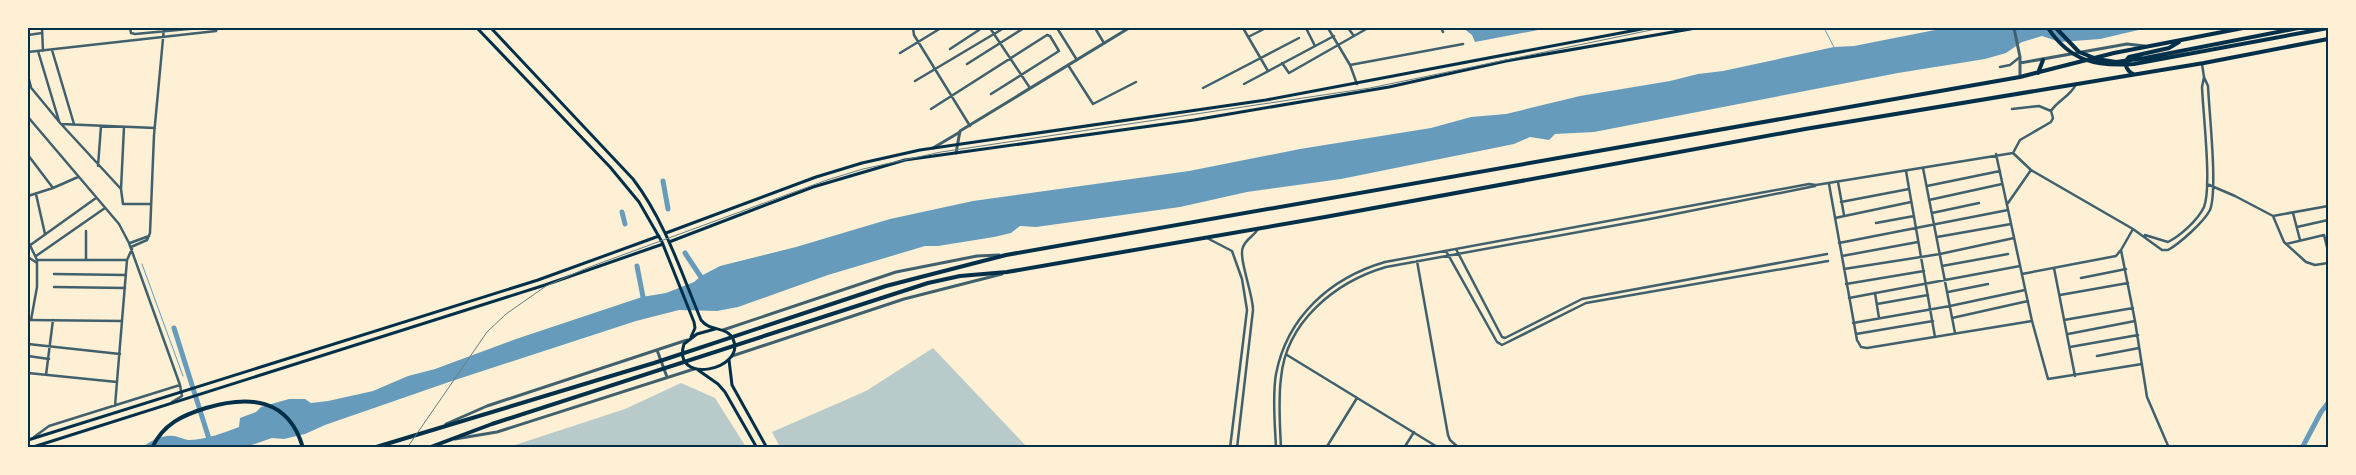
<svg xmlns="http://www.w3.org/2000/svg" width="2356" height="475" font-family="Roboto,sans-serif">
	<rect width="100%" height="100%" fill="#fdf0d5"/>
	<!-- green -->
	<path fill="#b9caca" d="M933,348L1027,447H780L772,432L866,391Z
		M681,383L715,398L746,447H509L625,409Z"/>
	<!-- water -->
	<path fill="#669bbc" d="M1463,28H1549L1475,42L1472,35Z
		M1945,28H2147L2100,39L2060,42L2042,36L2022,42L2006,53L1985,59L1898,73L1594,132L1555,134L1549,140L1530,137L1514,144L1341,179L1247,192L1180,207L1036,227L1020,226L1011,233L994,237L938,246H925L828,275L738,307L717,311L679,310L636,321L449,382L325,425L305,434L284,439L272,438L246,447L142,448C151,440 166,433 178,437C183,438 185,440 190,440C207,439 223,433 239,427L240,418L256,412L261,407L289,399H305L311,403L328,401L373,391L408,376L435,369L516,339L642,297L666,293L694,282L701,276L720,266L796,247L890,219L973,201L1189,171L1300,149L1431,128L1471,117L1506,114L1580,96L1670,81L1698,74L1723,71L1834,47L1854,46Z"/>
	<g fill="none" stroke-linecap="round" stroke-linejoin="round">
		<!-- stream -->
		<path stroke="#669bbc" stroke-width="1" d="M1824,28L1834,47
			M142,264L183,376"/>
		<!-- canal -->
		<path stroke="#669bbc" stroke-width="5" d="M663,181L668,209
			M622,212L625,224
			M685,253L703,280
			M637,266L644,302
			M174,328L210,442
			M2302,448L2321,412L2328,403"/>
		<!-- minor -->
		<path stroke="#3f606c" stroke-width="2.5" d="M42,28L43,51
			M130,28L131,33L135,34L199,28
			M913,28L914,35L970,126
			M990,28L1030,88
			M1057,28L1077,60
			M1095,28L1104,43
			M1243,28L1268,71
			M1306,28L1315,46
			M1328,28L1350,65L1357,84
			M1348,28L1354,36
			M1441,28L1443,32
			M28,35L42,33
			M1248,37L1266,28
			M950,49L982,28
			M52,50L74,124
			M38,51L59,121
			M28,52L216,31L217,28
			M900,53L941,28
			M1282,63L1289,73L1368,28
			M967,64L1024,28
			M1068,65L1093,104L1136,82
			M1350,65L1463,44
			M2000,67L2010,65L2020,57
			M28,76L31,87
			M915,81L1004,28
			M28,84L61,124L155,128
			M1244,84L1334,36
			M2076,84C2071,96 2058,100 2051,111L2053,118L2051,122L2020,140L2013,153L2031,170L2133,229L2121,250L2135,321L2147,397L2169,448
			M1203,88L1299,38
			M931,109L1047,35L1050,36L1059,51L991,94
			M2012,109L2039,106L2051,111
			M28,117L119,224L129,243L180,385L182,396L172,402
			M62,125L121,189L123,204H151
			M1996,154L2032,321
			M28,155L53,188
			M98,166L101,126
			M1923,168L1955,333
			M1906,171L1935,337
			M1838,182L1844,215
			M1829,184L1857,340L1861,347L1867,348L2032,321L2048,379L2142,364
			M2207,184L2235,196L2273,216L2284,242L2306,262L2315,265L2328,263
			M1927,186L2000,171
			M121,189L124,127
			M36,194L45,234
			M28,196L53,188L78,177
			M1929,200L2002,184
			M1841,202L1909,189
			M2008,203L2031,170
			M1932,213L1979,203
			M2293,213L2300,240
			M2273,216L2328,206
			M1835,218L1911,202
			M1876,223L1914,216
			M2297,227L2328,220
			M2133,229L2162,250H2168C2179,244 2204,222 2210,210C2218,190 2209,111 2208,86L2204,77L2202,64
			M2145,235L2168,242C2180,236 2198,220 2204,207C2212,187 2203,113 2202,87L2204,77
			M1937,237L2011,224
			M1207,238L1232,251L1242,279L1247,310L1230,448
			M28,241L37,260V287L31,320
			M130,243L149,236
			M1839,243L2008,210
			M2286,244L2324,235L2328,251
			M29,246L96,198
			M131,247L147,240L150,233L154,135L164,28
			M1456,249L1502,337L1505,338L1582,299L1827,254
			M1446,251L1497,342L1502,345L1586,303L1828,261
			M36,256L105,208
			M1842,256L1918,242
			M28,257L37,263
			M37,260H127
			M86,260V231
			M1417,261L1448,435L1450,440L1459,448
			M1942,266L2008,254
			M2054,268L2075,376
			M1844,269L1940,254L2014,238
			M54,274L126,275
			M2022,274L2116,256L2120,251
			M2081,278L2126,269
			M1846,284L1924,271
			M54,287L125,288
			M1948,292L1988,284
			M1875,293L1879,318
			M2060,295L2128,283
			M1849,298L2020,266
			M1877,304L1928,295
			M1952,318L2028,301
			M28,320L122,321
			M2064,320L2133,308
			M1853,323L1950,306L2025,290
			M1856,334L1933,321
			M2068,334L2135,321
			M28,344L120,354
			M2070,347L2138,335
			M1287,355L1439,448
			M28,356L49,359
			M2097,356L2139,348
			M28,373L117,382
			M46,375L53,320
			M115,406L127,260L132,249
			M34,437L49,426L180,385
			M1237,448L1253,310C1253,294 1238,257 1243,247C1246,239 1254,236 1258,229
			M1276,448C1275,424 1272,397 1276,374C1287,317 1330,278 1385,262L1809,184L1816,185L2013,153
			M1281,448C1280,425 1278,401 1281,378C1286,322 1335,282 1386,267L1650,219L1815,186
			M1326,448L1357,398
			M1404,448L1414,432"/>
		<!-- tertiary -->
		<path stroke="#3f606c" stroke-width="3" d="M2014,28L2020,57V77
			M2020,63L2127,44L2145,46
			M933,148L960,132
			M956,153L960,131L1129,28
			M723,330L896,272L977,256L999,255
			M657,350L667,377
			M732,356L904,299L1002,274
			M446,424L487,406L687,340
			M455,439L497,432L694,369"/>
		<!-- secondary -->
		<path stroke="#003049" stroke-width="3" d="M477,28L610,167L639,202L662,242L694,322L695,328L691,337
			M491,28L633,179C665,221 681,272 701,320C710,332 727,326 733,339C747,370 671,386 684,344L697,334L715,329
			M666,233L816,177L862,163L920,150L1266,100L1647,28
			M669,242L813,187L905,160L1194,120L1389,87L1506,61L1696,28
			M729,360L732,385L767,448
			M698,370L718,384L725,392L757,448
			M28,440L538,280L659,236
			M30,448L545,285L663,244"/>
		<!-- trunk -->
		<path stroke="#003049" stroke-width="4" d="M2048,28C2070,61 2096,67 2134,64L2328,28
			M2056,28L2079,52L2097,59L2116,62L2145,58L2298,28
			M2038,73L2043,60
			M2133,74C2126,70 2123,63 2129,57L2169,48L2179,42
			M152,448C163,424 183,415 206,408C249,395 289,398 303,448
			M373,448L654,363L886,286L1006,255L2020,77L2114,53L2243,28
			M428,448L492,424L928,283L960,276L1007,272L1325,217L1805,129L2204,63L2328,39"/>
		<!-- rail -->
		<path stroke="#657d81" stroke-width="1" d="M407,448L487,332L506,314L546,286L587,268L827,180L863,169L941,152L1370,88L1661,28"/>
	</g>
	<!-- border -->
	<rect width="2356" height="475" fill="none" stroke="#fdf0d5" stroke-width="58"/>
	<rect x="29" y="29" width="2298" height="417" fill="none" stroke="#003049" stroke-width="2"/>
</svg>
